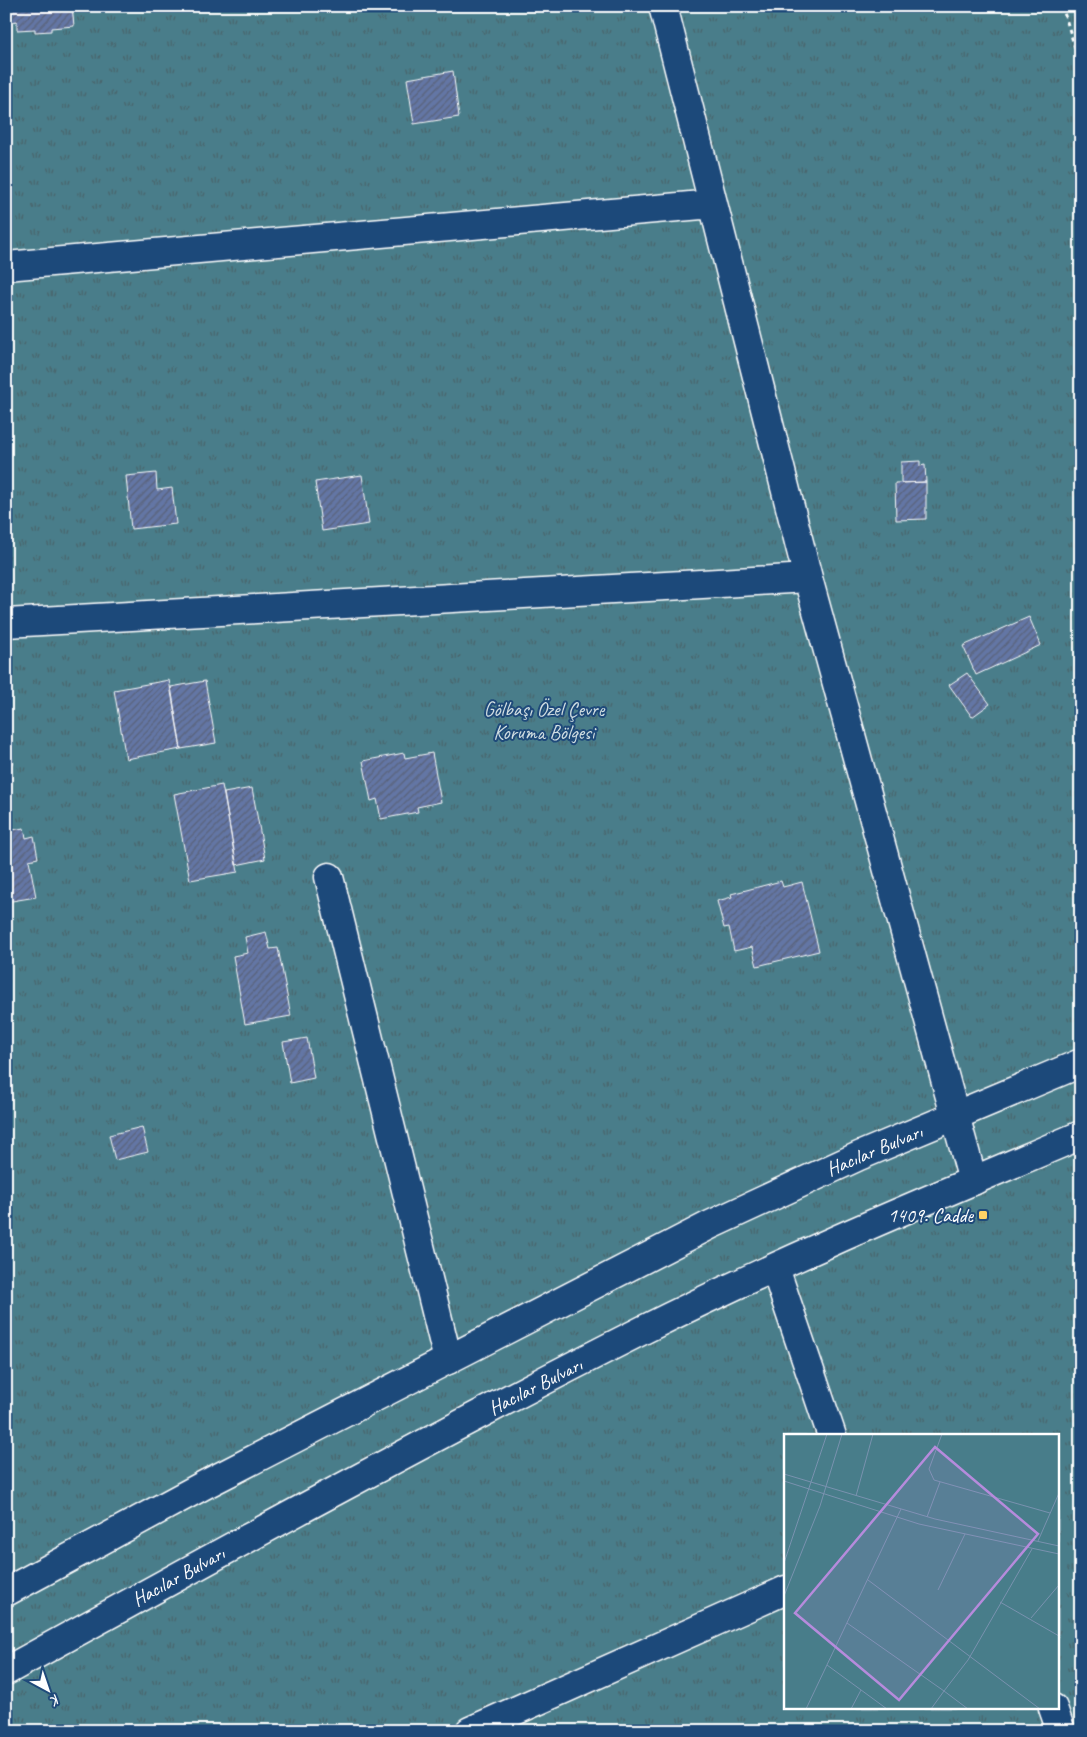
<svg xmlns="http://www.w3.org/2000/svg" width="1087" height="1737" font-family="Caveat,sans-serif">
	<defs>
		<pattern id="park-tufts" width="24" height="20" patternUnits="userSpaceOnUse" patternTransform="scale(1.25)"><rect width="24" height="20" fill="#487d8a"/><path d="M3 7l-1-3M5 7V3M7 7l1-3M15 17l-1-3M17 17v-4M19 17l1-3" fill="none" stroke="#4a646b"/></pattern>
		<pattern id="building-hatch" width="6" height="6" patternUnits="userSpaceOnUse" patternTransform="scale(1.25)"><rect width="6" height="6" fill="#6476a5"/><path d="M-1 1l2-2M0 6l6-6M5 7l2-2" fill="none" stroke="#586178"/></pattern>
	</defs>
	<rect width="100%" height="100%" fill="#1f4a7a"/>
	<filter id="ink" filterUnits="userSpaceOnUse"><feTurbulence type="fractalNoise" baseFrequency=".02" numOctaves="2"/><feDisplacementMap in="SourceGraphic" scale="10" xChannelSelector="R" yChannelSelector="G"/><feConvolveMatrix kernelMatrix="1 2 1 2 8 2 1 2 1" color-interpolation-filters="sRGB"/></filter>
	<g filter="url(#ink)">
		<!-- park -->
		<path fill="url(#park-tufts)" stroke="#a4bec4" fill-rule="evenodd" d="M6,6H1081V1731H6ZM786,1436H1058V1708H786Z"/>
		<!-- building -->
		<path fill="url(#building-hatch)" stroke="#fff" d="M10,6H72L74,26L51,28V31L35,32V29L17,30V21L11,22Z
			M180,6H208V8L180,11Z
			M453,71L459,117L414,124L407,79Z
			M920,461V466L925,465L926,482L901,483V462Z
			M156,473L157,490L172,488L176,524L131,529L126,476Z
			M362,475L369,524L322,531L315,482Z
			M926,482V519L896,520L895,483Z
			M1029,617L1041,645L976,675L963,646Z
			M967,673L990,704L972,717L949,685Z
			M169,680L181,749L126,759L114,690Z
			M205,681L216,743L181,749L171,687Z
			M6,729L13,763L6,764Z
			M404,753L405,758L432,753L441,802L417,807L418,812L381,819L377,799L371,801L363,761Z
			M222,785L238,872L190,880L174,794Z
			M252,788L265,859L236,865L224,793Z
			M24,828L26,838L34,836L38,858L29,860L36,897L6,902V831Z
			M781,881L783,887L802,882L819,951L757,966L752,947L734,951L729,927L724,928L717,901L732,897L731,894Z
			M266,932L270,949L278,948L291,1016L245,1024L233,956L248,953L245,937Z
			M307,1038L314,1078L290,1083L283,1042Z
			M142,1127L148,1152L115,1160L109,1135Z"/>
		<g fill="none" stroke-linecap="round" stroke-linejoin="round">
			<!-- minor casing -->
			<g stroke="#fff" stroke-width="31">
				<path id="minor" d="M663,6L808,578L973,1181
					M6,266L713,204
					M6,623L808,578
					M329,877L448,1360
					M775,1268L832,1436
					M1053,1708L1061,1731
					M470,1731L786,1590"/>
			</g>
			<!-- major casing -->
			<g stroke="#fff" stroke-width="31">
				<path id="major" d="M6,1592L206,1484L710,1225L859,1156L1081,1063
					M6,1671C218,1554 429,1438 645,1329C787,1258 935,1197 1081,1135"/>
			</g>
			<!-- path -->
			<path stroke="#fff" stroke-width="3" stroke-dasharray="4 4" stroke-linecap="butt" d="M1062,6L1081,67"/>
			<!-- minor -->
			<use href="#minor" stroke="#1f4a7a" stroke-width="28"/>
			<!-- major -->
			<use href="#major" stroke="#1f4a7a" stroke-width="28"/>
		</g>
	</g>
	<!-- markers -->
	<rect fill="#ffd166" stroke="#1f4a7a" stroke-width="2" x="978" y="1210" width="10" height="10" rx="2.5"/>
	<g text-anchor="middle" stroke-width="4" stroke-linejoin="round" paint-order="stroke">
		<!-- park labels -->
		<g font-size="20" fill="#d1dee2" stroke="#1f4a7a">
			<text x="544" y="716">Gölbaşı Özel Çevre<tspan x="544" dy="23">Koruma Bölgesi</tspan></text>
		</g>
		<!-- street labels -->
		<g font-size="20" fill="#fff" stroke="#1f4a7a">
			<text transform="translate(874 1150) rotate(-23)" y="7">Hacılar Bulvarı</text>
			<text transform="translate(535 1386) rotate(-27)" y="7">Hacılar Bulvarı</text>
			<text transform="translate(178 1576) rotate(-29)" y="7">Hacılar Bulvarı</text>
		</g>
		<!-- poi labels -->
		<g font-size="20" fill="#fff" stroke="#1f4a7a" text-anchor="end">
			<text x="973" y="1222">1409. Cadde</text>
		</g>
	</g>
	<!-- overview -->
	<g transform="translate(784 1434)">
		<rect width="275" height="275" fill="#1f4a7a"/>
		<path d="M0,0H275V275H0Z" fill="#487d8a"/>
		<path fill="none" stroke="#7992af" stroke-width="1" d="M158,0L145,35L150,46L266,79M0,40L151,85L275,112M0,47L135,90L275,120M72,62L89,0M143,83L156,48M254,107L275,59M0,129L43,0M84,146L256,275M154,156L181,100M0,162L36,72L58,0M216,168L275,202M247,184L275,151M63,189L160,257L147,275M43,231L103,275M22,275L117,75M67,275L77,256M184,275L160,257L184,226L248,115"/>
		<path fill="#b68bdc" fill-opacity="0.15" stroke="#b68bdc" stroke-width="2.5" d="M151,13L254,100L115,266L11,179Z"/>
		<rect width="275" height="275" fill="none" stroke="#fff" stroke-width="2.5"/>
	</g>
	<!-- margin -->
	<rect width="1087" height="1737" fill="none" stroke="#1f4a7a" stroke-width="25"/>
	<rect x="12" y="12" width="1062" height="1712" fill="none" stroke="#fff" stroke-width="2" filter="url(#ink)"/>
	<!-- north arrow -->
	<g transform="translate(48 1690) rotate(140)" stroke="#1f4a7a" stroke-width="4" paint-order="stroke">
	<path d="M0-4L9 19L0 12L-9 19Z" fill="#ffffff"/>
	<text y="-8" font-size="14" font-weight="bold" text-anchor="middle" fill="#ffffff">K</text>
	</g>
</svg>
